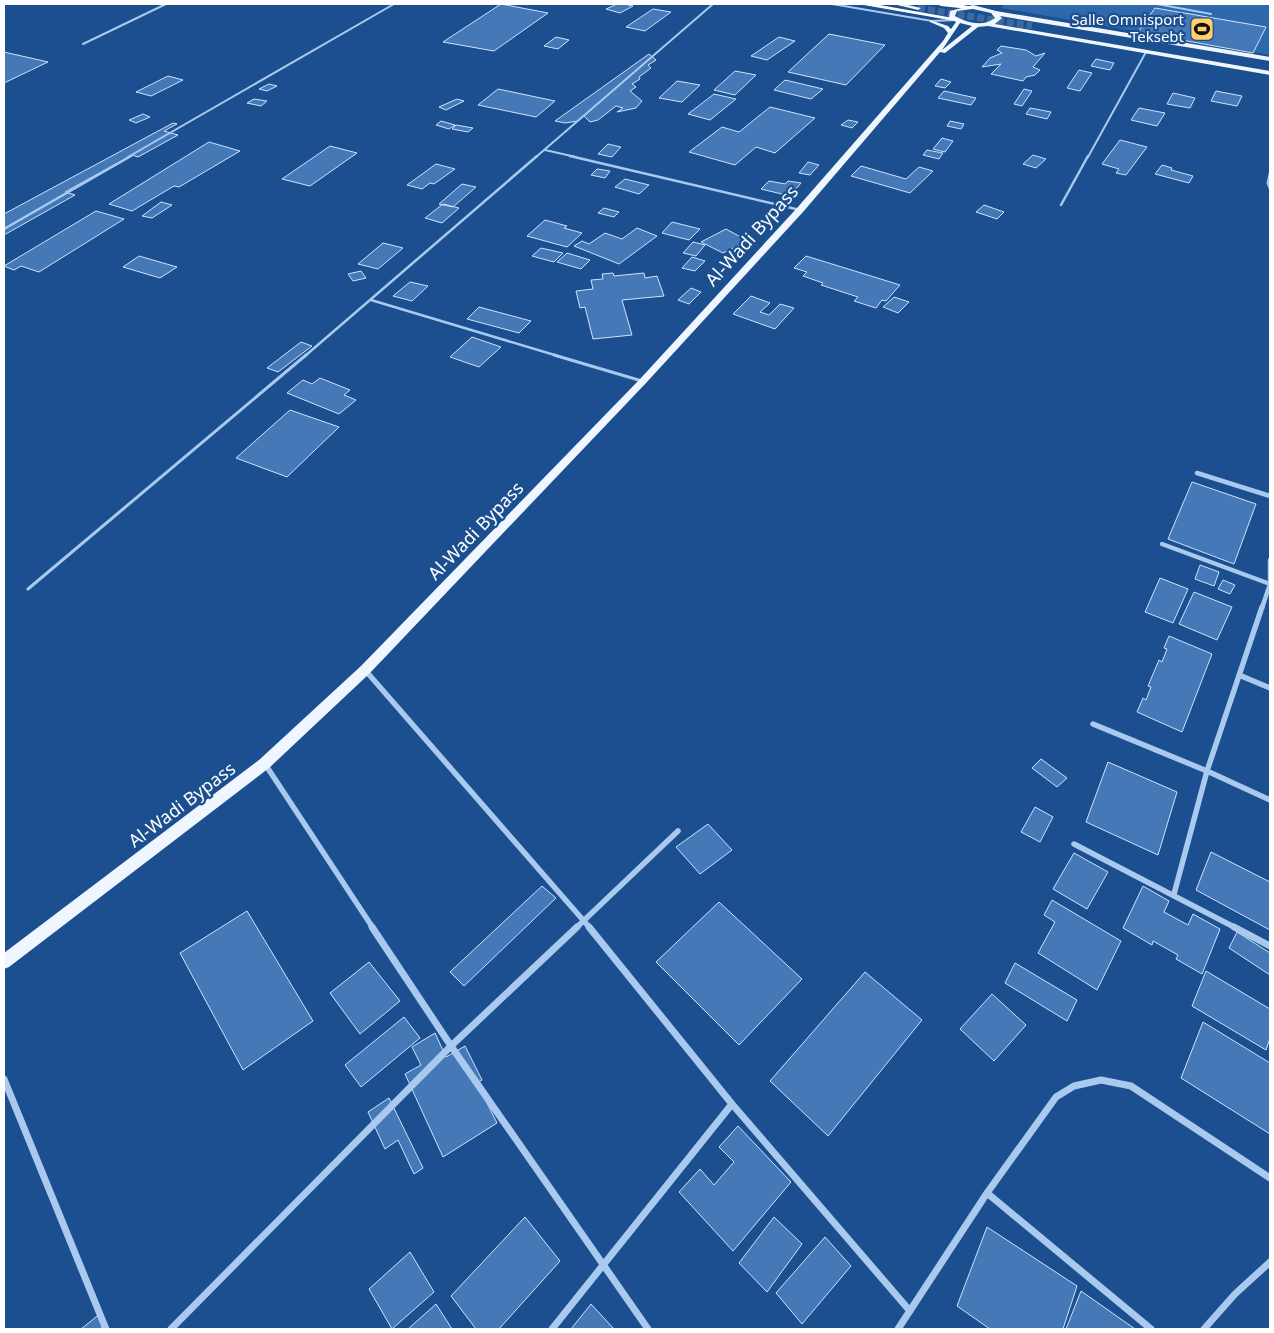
<svg xmlns="http://www.w3.org/2000/svg" width="1274" height="1333" font-family="'Noto Sans',sans-serif">
	<rect width="100%" height="100%" fill="#1b4f8f"/>
	<!-- green -->
	<path fill="#2e69ad" d="M1005,4H1270V55L1001,8Z"/>
	<!-- building -->
	<path fill="#4478b7" stroke="#cfe3fa" d="M501,4L548,13L494,51L443,42Z
		M617,4H624L633,6L620,13L606,9Z
		M1155,8L1266,27L1253,53L1138,32Z
		M653,9L671,12L645,31L626,27Z
		M829,34L885,45L846,85L788,72Z
		M556,37L569,40L558,49L544,46Z
		M779,37L795,41L767,60L751,56Z
		M1001,46L1026,50L1036,56L1045,53L1033,67L1040,70L1035,75L1026,77L1023,81L991,74L1001,64L982,67L990,58L1002,53L997,50Z
		M4,52L48,62L4,83Z
		M649,54L656,60L648,65L651,68L639,77L640,79L632,84L636,87L630,91L642,101L636,108L617,112L623,108L616,106L598,120L590,122L584,116L578,121L565,123L555,121Z
		M1096,59L1114,63L1110,70L1091,66Z
		M1079,70L1092,73L1080,91L1067,88Z
		M735,71L756,75L735,95L714,90Z
		M168,76L183,80L151,96L136,92Z
		M941,79L951,82L945,88L935,86Z
		M785,80L823,89L811,99L774,90Z
		M677,81L700,85L682,102L659,98Z
		M269,84L277,86L267,91L259,89Z
		M498,89L555,101L536,117L478,105Z
		M1024,89L1032,91L1022,106L1014,104Z
		M944,91L976,98L971,105L938,98Z
		M1216,91L1242,96L1237,106L1211,101Z
		M1173,93L1195,98L1190,108L1167,104Z
		M714,94L736,99L710,120L688,114Z
		M254,99L267,101L261,106L247,103Z
		M457,99L464,101L446,110L439,107Z
		M770,107L815,118L775,153L756,147L735,165L689,152L722,127L739,132Z
		M1030,108L1051,112L1047,119L1026,114Z
		M1139,108L1165,113L1157,126L1131,120Z
		M143,114L150,117L136,123L129,120Z
		M848,120L858,122L852,128L841,125Z
		M441,121L455,125L449,129L436,125Z
		M950,121L964,124L961,129L947,126Z
		M173,123L177,124L164,131L178,135L138,157L132,155L65,192L75,195L4,235V214Z
		M456,125L473,128L468,132L452,129Z
		M942,138L953,141L945,152L933,149Z
		M1120,140L1147,147L1126,175L1116,173L1119,169L1102,164Z
		M209,142L240,151L179,187L174,186L132,211L109,204Z
		M608,144L621,147L612,157L598,154Z
		M330,146L357,153L310,186L282,179Z
		M927,150L943,153L939,159L923,155Z
		M1033,155L1046,159L1036,168L1023,164Z
		M808,162L819,165L810,175L799,173Z
		M436,164L455,169L434,184L430,183L422,189L407,185Z
		M1162,165L1172,168L1171,170L1193,176L1189,183L1155,174Z
		M861,166L906,179L919,167L933,171L910,193L851,176Z
		M597,169L610,171L605,178L591,175Z
		M625,179L649,185L639,194L615,187Z
		M769,181L785,184L788,181L801,183L790,196L761,189Z
		M462,184L476,187L453,207L439,204Z
		M161,202L172,205L152,218L142,216Z
		M443,204L459,208L442,223L425,218Z
		M984,205L1004,212L997,219L976,212Z
		M604,208L619,212L614,217L598,213Z
		M96,211L124,219L39,272L21,266L14,270L4,266Z
		M545,220L567,226L564,228L582,233L567,247L527,236Z
		M672,222L700,229L689,240L662,233Z
		M637,228L657,236L619,264L574,246L582,241L589,244L605,233L622,239Z
		M726,229L748,241L723,253L701,242Z
		M693,242L705,245L696,256L683,253Z
		M383,243L403,248L378,269L358,264Z
		M541,248L563,253L554,262L532,256Z
		M567,253L590,260L581,269L557,262Z
		M139,256L177,267L160,278L123,267Z
		M806,256L900,285L886,301L882,300L876,308L854,301L858,297L821,285L823,283L803,276L807,272L794,268Z
		M692,257L705,261L695,271L682,268Z
		M361,271L366,278L353,281L348,274Z
		M613,273L614,276L644,273L645,278L657,276L664,296L622,300L632,335L593,339L585,307L580,308L576,291L593,289L591,280L603,279L602,274Z
		M410,282L428,286L412,301L393,296Z
		M691,288L701,292L689,304L678,300Z
		M751,296L770,303L760,312L769,315L780,304L794,308L775,329L733,314Z
		M894,297L909,302L898,313L883,307Z
		M479,307L531,321L519,333L467,319Z
		M472,337L501,347L479,367L450,357Z
		M301,342L312,346L278,372L267,368Z
		M320,378L350,390L344,395L356,400L339,414L287,393L303,380L312,384Z
		M290,410L339,427L287,477L236,458Z
		M1192,482L1256,504L1234,564L1168,539Z
		M1200,565L1219,572L1214,586L1195,579Z
		M1160,578L1188,589L1173,623L1145,612Z
		M1223,580L1235,585L1230,594L1218,589Z
		M1194,592L1232,607L1217,640L1179,624Z
		M1169,636L1212,654L1182,732L1137,712L1143,698L1146,700L1151,687L1148,686L1159,660L1162,662L1167,649L1164,648Z
		M1041,759L1067,778L1057,787L1032,768Z
		M1108,762L1177,792L1158,855L1086,822Z
		M1035,807L1053,817L1040,842L1021,832Z
		M708,824L732,850L700,874L676,847Z
		M1211,852L1270,882V930L1196,890Z
		M1074,853L1108,872L1087,909L1053,889Z
		M542,886L556,898L464,986L450,972Z
		M1143,886L1169,901L1164,912L1188,925L1193,914L1220,929L1202,974L1176,959L1178,955L1153,941L1152,945L1123,928Z
		M1052,900L1121,941L1097,990L1038,953L1055,922L1044,915Z
		M719,902L802,979L739,1045L656,962Z
		M247,911L313,1021L243,1070L180,953Z
		M1237,932L1270,953V975L1229,948Z
		M369,962L400,1001L360,1034L330,993Z
		M1015,963L1077,1000L1067,1021L1005,983Z
		M1206,971L1270,1009V1038L1266,1050L1192,1006Z
		M865,972L922,1020L828,1136L770,1081Z
		M992,994L1026,1025L994,1061L960,1029Z
		M404,1017L420,1038L361,1087L345,1065Z
		M1203,1022L1270,1063V1134L1181,1078Z
		M435,1033L446,1057L465,1046L482,1080L477,1083L497,1123L443,1157L405,1074L421,1065L412,1047Z
		M389,1098L423,1168L414,1174L398,1140L385,1149L368,1112Z
		M738,1126L791,1182L733,1251L679,1192L700,1169L714,1185L734,1162L719,1147Z
		M525,1217L560,1261L499,1329H476L451,1296Z
		M774,1217L802,1244L767,1292L739,1263Z
		M987,1227L1077,1286L1063,1329H990L957,1306Z
		M825,1237L851,1266L802,1324L776,1293Z
		M410,1252L434,1292L392,1329L369,1289Z
		M1081,1291L1135,1329H1066Z
		M436,1304L452,1329H408Z
		M591,1304L614,1329H571Z
		M101,1313L106,1324L100,1329H81Z"/>
	<g fill="none" stroke-linecap="round" stroke-linejoin="round">
		<!-- primary-tunnel -->
		<path stroke="#3d69a0" stroke-width="7" stroke-dasharray="7 3" stroke-linecap="butt" d="M918,8L1032,26"/>
		<!-- lane-far2 -->
		<path stroke="#a9c9ee" stroke-width="2" d="M832,4L932,21L957,20
			M1157,4L1211,14
			M83,44L166,4
			M545,150L576,157
			M128,157L394,4
			M536,157L713,4
			M1088,157L1146,52"/>
		<!-- lane-far1 -->
		<path stroke="#a9c9ee" stroke-width="2.5" d="M570,156L800,210
			M1061,205L1088,156
			M4,229L131,156
			M371,300L558,356
			M305,356L537,156"/>
		<!-- lane -->
		<path stroke="#a9c9ee" stroke-width="3" d="M554,355L642,381
			M28,589L306,355"/>
		<!-- street-far3 -->
		<path stroke="#a9c9ee" stroke-width="3" d="M1270,174L1268,183L1270,188"/>
		<!-- street-far2 -->
		<path stroke="#a9c9ee" stroke-width="4.5" d="M1197,473L1270,496
			M1162,544L1270,584
			M1262,608L1270,584V560"/>
		<!-- street-far1 -->
		<path stroke="#a9c9ee" stroke-width="5.5" d="M365,670L590,928
			M1239,675L1270,688
			M1093,724L1207,771L1270,800
			M265,764L373,928
			M1074,844L1236,928
			M1174,894L1207,771L1262,607
			M576,928L678,831"/>
		<!-- street -->
		<path stroke="#a9c9ee" stroke-width="7" d="M372,927L451,1046L648,1329
			M589,927L732,1104L910,1311
			M1234,927L1270,946
			M4,1079L106,1329
			M987,1193L1151,1329
			M171,1329L451,1046L577,927
			M552,1329L732,1104
			M898,1329L987,1193L1056,1097L1074,1086L1101,1080L1131,1086L1270,1178
			M1204,1329L1235,1294L1270,1262"/>
		<!-- primary -->
		<path fill="#f0f6ff" fill-rule="evenodd" d="M893,4H904L921,8L918,10Z
			M973,5L996,11L1270,57V61L1000,16L1002,18L995,24L1270,71V75L988,26L978,27L945,53L940,52L803,212L646,383L369,674L269,768L9,967L4,969V953L259,760L361,666L640,379L797,208L943,41L948,33L944,28L930,22V20L948,26L951,29L956,22L949,17L950,11ZM973,9L991,13L995,18C984,27 967,23 955,16L957,11ZM960,23L972,26L942,50Z"/>
		<!-- highway -->
		<path fill="#fff" fill-rule="evenodd" d="M858,4H874L959,19L955,21Z
			M937,4H958L973,7L969,9L941,6Z"/>
	</g>
	<!-- icons -->
	<defs>
		<g id="stadium-square" transform="scale(1.25)"><rect x="-9" y="-9" width="18" height="18" rx="4" fill="#ffd166" stroke="#1b4f8f"/><path d="M0-5a6.5 5 0 1 0 0 10a6.5 5 0 1 0 0-10ZM-3.5-1.8h7v3.6h-7Z" fill="#111"/></g>
	</defs>
	<g fill-rule="evenodd">
		<use href="#stadium-square" x="1202" y="29"/>
	</g>
	<g text-anchor="middle" stroke-width="4.5" stroke-linejoin="round" paint-order="stroke">
		<!-- far-poi labels -->
		<g font-size="15" fill="#fff" stroke="#1b4f8f" text-anchor="end">
			<text x="1184" y="25">Salle Omnisport<tspan x="1184" dy="17">Teksebt</tspan></text>
		</g>
		<!-- street labels -->
		<g font-size="18" fill="#fff" stroke="#1b4f8f">
			<text transform="translate(752 236) rotate(-48)" y="6">Al-Wadi Bypass</text>
			<text transform="translate(476 531) rotate(-46)" y="6">Al-Wadi Bypass</text>
			<text transform="translate(182 805) rotate(-37)" y="6">Al-Wadi Bypass</text>
		</g>
	</g>
	<!-- border -->
	<rect width="1274" height="1333" fill="none" stroke="#ffffff" stroke-width="10"/>
</svg>
